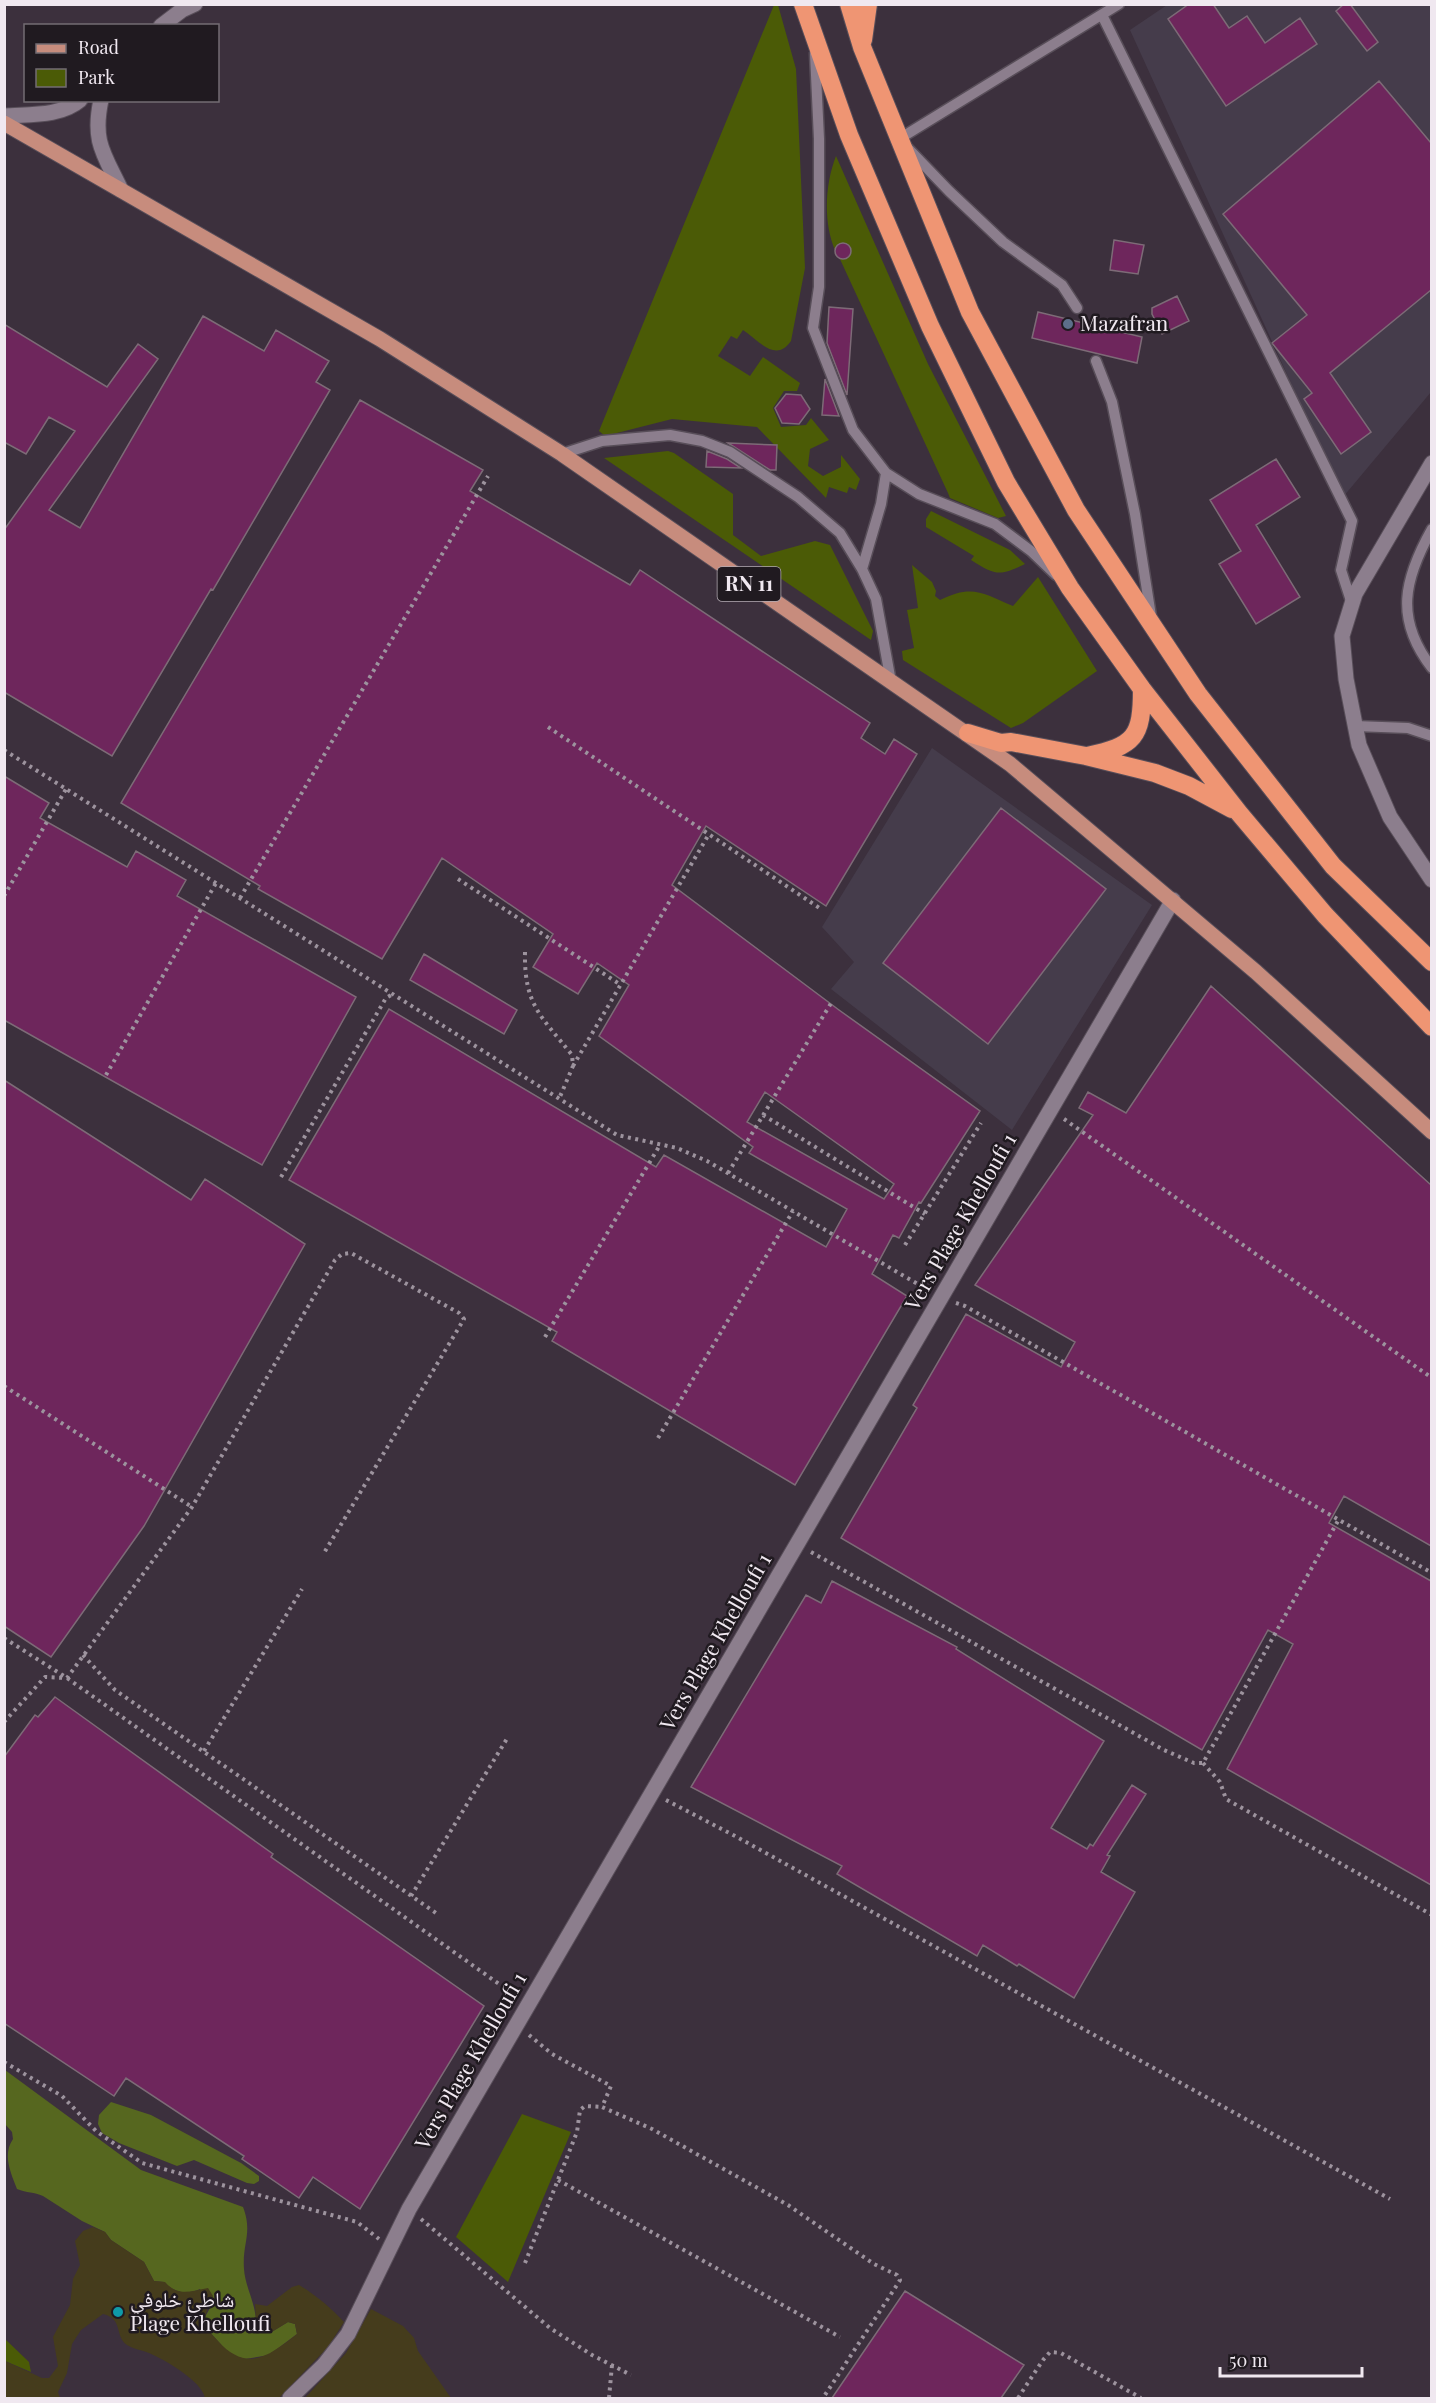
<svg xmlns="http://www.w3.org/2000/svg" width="1436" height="2403" font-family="'Playfair Display','Noto Naskh Arabic',serif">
	<rect width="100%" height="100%" fill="#3c303d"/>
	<!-- industrial -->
	<path fill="#453c4b" d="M1167,5H1431V392L1343,497L1130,30Z
		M932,748L1152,905L1012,1130L831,989L854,962L822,927Z"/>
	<!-- green -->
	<path fill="#4b5b06" d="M774,5H778L796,69L805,268L791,341C776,363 759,341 743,330L737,339L731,336L718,356L750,376L763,357L800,383L797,391H784L773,408L781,427L806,425L811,418L829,440L810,449L808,466L823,476L841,467V455L860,479L856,490L849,487L847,493L829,487L826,498L757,427L672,419L605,436L599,431Z
		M836,156L928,364L1006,516L998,518L950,498L948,493L839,257L847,258L851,253L850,248L847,244L841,243L835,250C823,222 825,184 836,156Z
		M668,451L674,453L733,494V535L761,556L815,541L830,545L873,631L871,640L604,458Z
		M931,511L1010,550L1025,564C999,577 995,575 971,560L974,556L926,527V519Z
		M912,565L932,582L936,591L935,596L940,600C972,584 983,593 1013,606L1038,577L1097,671L1023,723L1011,728L903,660L902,651L914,648L907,610L918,608Z
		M522,2114L571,2132L508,2282L456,2237Z
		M5,2339L29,2362L31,2372L5,2361Z"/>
	<!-- forest -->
	<path fill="#56671f" d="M5,2070L141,2170L243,2207C253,2233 242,2243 244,2269C245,2286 255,2302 256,2320L270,2333L288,2322L295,2324L297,2334L269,2355L245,2359L235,2356L226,2350L206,2328L205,2317L210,2308L200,2289C187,2295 174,2293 164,2282L154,2281L144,2262L111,2240L105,2232L82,2221L43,2196C34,2192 27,2193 17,2189C11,2173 2,2155 13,2139L12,2132L5,2124Z
		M111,2102L151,2115L241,2163L259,2176V2181L254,2184L247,2183L194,2160L177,2166L119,2143L102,2133L98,2124L99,2115Z"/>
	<!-- sand -->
	<path fill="#453c1c" d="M93,2227L105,2232L111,2240L144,2262L154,2281L165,2282C178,2297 191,2291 208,2288L213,2296C211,2303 206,2311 205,2318C204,2328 212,2334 218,2341C247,2373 269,2356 297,2334L295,2324L288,2322L270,2333L260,2330L256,2320L255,2304L267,2306L292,2287L299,2285C316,2295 331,2308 344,2322L328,2347L279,2398H205C202,2381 165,2360 149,2353C142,2350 133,2349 127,2345C114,2336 124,2319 103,2314L81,2330L72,2344L67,2373L58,2392L60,2398H5V2361L42,2378H49L58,2366L53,2337L70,2305L73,2279L80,2265L75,2241L83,2231Z
		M371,2309L403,2326L414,2338L418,2351L451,2398H305L346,2353Z"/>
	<!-- building -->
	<path fill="#6e265c" stroke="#7d6b77" stroke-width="1.5" fill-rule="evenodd" d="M1189,4H1213L1229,28L1247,16L1265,43L1300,18L1317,44L1226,106L1168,19Z
		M1344,4H1350L1378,42L1367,51L1336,11Z
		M1379,81L1431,143V290L1330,373L1371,432L1341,454L1304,399L1312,393L1272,343L1307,315L1223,214Z
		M1114,240L1144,245L1138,274L1110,270Z
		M835 251a8 8 0 1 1 16 0a8 8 0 1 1-16 0Z
		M1177,296L1189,321L1162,334L1152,314V308Z
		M829,307L853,309L847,395L827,343Z
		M1038,312L1142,337L1137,363L1032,338Z
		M203,316L264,351L276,330L329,361L316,382L330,390L213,590L211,589L112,756L4,692V530L75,431L49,417L26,454L4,442V324L107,387L138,344L158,359L49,510L80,528Z
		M825,379L839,416L822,415Z
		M786,394L801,395L810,409L799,424L782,423L775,408Z
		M360,400L483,470L470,491L630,585L640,570L870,723L861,738L885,754L894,739L917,754L826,906L706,826L672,885L839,1010L980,1111L921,1203L919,1202L899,1238L893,1235L872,1274L907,1296L795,1485L552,1341L557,1332L289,1180L389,1009L656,1167L664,1155L826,1247L847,1209L749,1153L753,1147L599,1036L629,985L597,963L578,994L533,967L553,934L442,858L382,959L258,889L260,886L121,803ZM765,1092L894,1184L884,1199L747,1122Z
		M728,443L777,445L776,470H770Z
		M707,451L727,459L741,468L706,467Z
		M1276,459L1300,497L1256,525L1300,597L1256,624L1219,564L1241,551L1210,500Z
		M4,776L49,803L40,818L127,867L136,851L186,880L177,896L356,997L262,1165L4,1020Z
		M1001,808L1106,889L988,1044L883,963Z
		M424,954L517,1010L504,1034L410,980Z
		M1211,986L1431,1185V1546L1344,1496L1329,1523L1431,1581V1885L1227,1769L1293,1644L1268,1630L1202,1750L841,1538L917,1408L913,1405L966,1314L1061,1367L1075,1342L975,1285L1093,1115L1079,1108L1088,1092L1126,1113Z
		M4,1080L191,1200L205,1179L305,1244L144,1526L51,1657L4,1626Z
		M832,1581L957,1647L956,1649L1104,1741L1051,1828L1087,1849L1090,1844L1093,1846L1132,1785L1146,1794L1107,1855L1110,1856L1101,1872L1135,1892L1074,1998L1019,1964L1017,1966L983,1945L977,1956L837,1874L842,1866L691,1787L806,1595L821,1603Z
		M55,1697L273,1854L271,1857L484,2006L360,2209L313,2177L299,2198L242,2159L244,2156L126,2078L114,2096L4,2023V1757L35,1715L38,1717Z
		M905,2291L1024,2365L1001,2398H832Z"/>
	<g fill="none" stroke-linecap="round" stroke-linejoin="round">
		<!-- lane casing -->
		<g stroke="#584e59" stroke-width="13">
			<path id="lane" d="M1102,15L1352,521L1341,570L1352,604
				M815,54L819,139V287L813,328L853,430L886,473L919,494L995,524L1031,551L1056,575
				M1077,308L1062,285L1003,242L949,191L899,139L1119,4
				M1096,361L1112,402L1135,514L1151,616
				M562,454L602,441L670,435L702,441L730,452L798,497L840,533L862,569L876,599L891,682
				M1432,529C1404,579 1394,619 1432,668
				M862,569L881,504L886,473
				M1355,726L1408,728L1432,736"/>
		</g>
		<!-- street casing -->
		<g stroke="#584e59" stroke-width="17">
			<path id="street" d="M1432,463L1355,594L1342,636L1346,679L1359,745L1390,817L1432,880
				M290,2398L324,2365L348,2334L409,2209L1173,900"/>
		</g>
		<!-- secondary casing -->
		<g stroke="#584e59" stroke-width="17">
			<path id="secondary" d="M161,26L182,10L195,4
				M101,100C92,142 104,154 121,190
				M4,116C29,114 60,117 80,100"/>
		</g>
		<!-- primary casing -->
		<g stroke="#584e59" stroke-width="17">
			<path id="primary" d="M4,123L380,339L562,454L1010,764L1256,972L1432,1132"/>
		</g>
		<!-- highway casing -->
		<g stroke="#584e59" stroke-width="20">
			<path id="highway" d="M803,4L849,135L930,326L1006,482L1070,588L1142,689L1239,813L1325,915L1432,1027
				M849,4L862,47L970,312L1076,510L1198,694L1333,866L1432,962
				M863,40L868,4
				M968,733L1001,743L1011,742L1086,756L1155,773L1189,786L1232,809
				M1087,756C1135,746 1142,737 1142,689"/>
		</g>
		<!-- path -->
		<path stroke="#9d939e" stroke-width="4" stroke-dasharray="3 4.5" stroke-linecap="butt" d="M548,727L821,909
			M4,750L617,1135L677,1148L707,1161L928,1290
			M458,879L621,985
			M4,896L66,789
			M240,898L488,476
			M525,952C524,1005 541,1016 572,1055L573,1066L559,1099
			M573,1066L709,834
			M106,1075L216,883
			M763,1115L925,1214
			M1064,1119L1432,1378
			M728,1173L833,1000
			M281,1177L386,998L393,994
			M905,1245L981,1123
			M956,1303L965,1306L1432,1573
			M545,1337L660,1145
			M4,1386L192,1507
			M658,1438L793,1211
			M811,1552L1164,1750L1194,1763H1203L1339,1519
			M4,1638L67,1678L516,1996
			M83,1655L115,1690L436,1913
			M4,1680H6
			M4,1722L45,1677L67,1678L192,1507L335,1260L342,1254L351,1253L459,1313L464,1319L324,1553
			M204,1751L302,1589
			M1203,1763L1220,1782L1226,1799L1432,1915
			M666,1800L737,1837L1390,2199
			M411,1896L508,1737
			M529,2035L552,2054L611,2086L602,2107L652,2129L788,2205L874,2264L897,2275L900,2280L897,2285L823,2398
			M4,2062L62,2096L96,2131L142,2163L357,2222L379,2239
			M558,2180L840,2337
			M421,2219L550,2328L592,2355L631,2375
			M525,2263L577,2132L580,2110L585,2106L602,2107
			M609,2398L612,2365
			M1018,2398L1043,2360L1050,2352L1061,2353L1141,2398"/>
		<!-- lane -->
		<use href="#lane" stroke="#8c7e8d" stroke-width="10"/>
		<!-- street -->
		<use href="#street" stroke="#8c7e8d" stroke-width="15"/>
		<!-- secondary -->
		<use href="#secondary" stroke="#8c7e8d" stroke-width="15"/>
		<!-- primary -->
		<use href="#primary" stroke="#c78c7d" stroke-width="15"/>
		<!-- highway -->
		<use href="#highway" stroke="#ef9573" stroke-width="18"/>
	</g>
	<!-- markers -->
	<circle fill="#5c6f8a" stroke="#201a20" stroke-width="2" cx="1068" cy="324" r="6"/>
	<circle fill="#0f9aa8" stroke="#201a20" stroke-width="2" cx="118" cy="2312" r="6"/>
	<g text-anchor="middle" stroke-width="5" stroke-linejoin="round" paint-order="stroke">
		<!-- shield labels -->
		<rect fill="#201a20" stroke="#b2aab2" stroke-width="1.5" x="717.5" y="567" width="63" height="34" rx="4.5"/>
		<g font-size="20" font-weight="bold" fill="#f0e8f0">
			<text x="749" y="591">RN 11</text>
		</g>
		<!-- poi labels -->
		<g font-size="21" fill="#f0e8f0" stroke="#201a20" text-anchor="start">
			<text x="1080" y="331">Mazafran</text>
			<text x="130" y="2307">شاطئ خلوفي<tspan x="130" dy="24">Plage Khelloufi</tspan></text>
		</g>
		<!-- street labels -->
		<g font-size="21" fill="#f0e8f0" stroke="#201a20">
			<text transform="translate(961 1222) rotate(-60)" y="7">Vers Plage Khelloufi 1</text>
			<text transform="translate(716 1642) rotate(-60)" y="7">Vers Plage Khelloufi 1</text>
			<text transform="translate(471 2061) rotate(-60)" y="7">Vers Plage Khelloufi 1</text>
		</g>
	</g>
	<!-- border -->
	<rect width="1436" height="2403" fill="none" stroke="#f0e8f0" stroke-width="12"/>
	<!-- legend -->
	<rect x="24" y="24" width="195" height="78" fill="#201a20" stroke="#736c73" stroke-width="1.5"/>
	<rect x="36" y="44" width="30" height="9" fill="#c78c7d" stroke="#736c73" stroke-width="1.5"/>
	<text x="78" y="54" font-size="18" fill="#f0e8f0">Road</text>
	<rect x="36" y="69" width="30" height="18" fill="#4b5b06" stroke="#736c73" stroke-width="1.5"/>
	<text x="78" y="84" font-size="18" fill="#f0e8f0">Park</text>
	<!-- scale -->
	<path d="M1220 2367v9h142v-9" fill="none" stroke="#f0e8f0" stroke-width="3"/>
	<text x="1229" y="2367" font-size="18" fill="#f0e8f0" stroke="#201a20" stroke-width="4.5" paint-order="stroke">50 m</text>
</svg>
